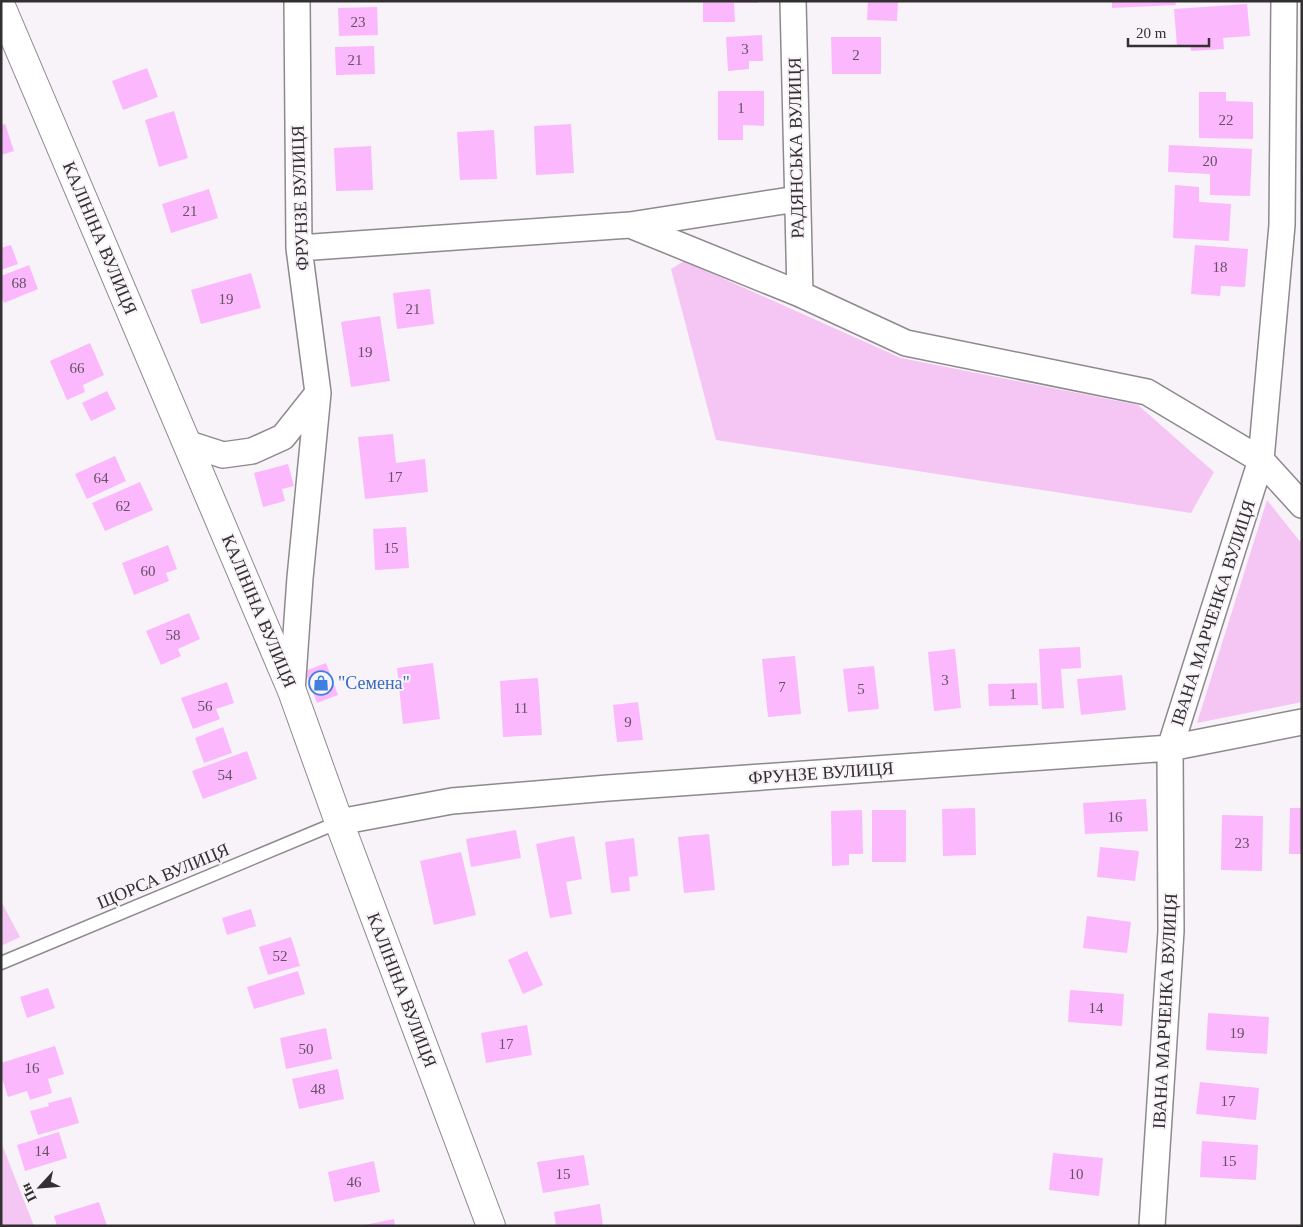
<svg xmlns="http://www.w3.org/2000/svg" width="1303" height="1227" font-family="Georgia,serif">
	<rect width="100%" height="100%" fill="#f8f3f8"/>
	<!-- green -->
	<path fill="#f5c6f4" d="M684,261L901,358L1138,405L1214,472L1191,513L716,440L671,269Z
		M1267,500L1302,544V702L1197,723Z
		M1,901L20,937L1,946Z
		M1,1142L34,1226H1Z"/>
	<!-- building -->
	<path fill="#fcb8fc" d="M703,1H758V3H734L735,22H703Z
		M868,1H898L897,21L867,20Z
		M1112,1H1175L1176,5L1112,8Z
		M1247,4L1250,36L1223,38L1224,49L1191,51L1190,45L1177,46L1174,9Z
		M377,7L378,35L339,36L338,8Z
		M762,35L763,61H749V69L728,71L726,37Z
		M831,37H881V74H832Z
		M374,46L375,74L336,75L335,47Z
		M147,68L158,97L123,110L112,81Z
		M718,91H764V126L743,125V140H718Z
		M1199,92H1226V101L1253,102V139L1199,138Z
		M174,111L188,158L159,167L145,120Z
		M5,124L14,151L1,155V125Z
		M571,124L574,173L536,175L534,126Z
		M494,130L497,179L460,180L457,132Z
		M1169,145L1252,149L1250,196L1210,195V174L1168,172Z
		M371,146L373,190L336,191L334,148Z
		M1175,185L1199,187V202L1231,204L1229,241L1173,238Z
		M209,189L218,218L171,233L162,204Z
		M11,245L18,264L1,270V248Z
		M1195,245L1248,249L1245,287L1221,286L1220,296L1191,294Z
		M29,265L38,289L4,303L1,295V276Z
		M251,273L261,308L201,324L191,290Z
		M430,289L434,324L397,329L393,293Z
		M380,316L390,381L351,387L341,322Z
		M90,343L104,375L83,385L85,392L67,400L50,361Z
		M107,391L116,409L91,421L82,403Z
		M393,434L396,463L425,459L428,492L365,499L358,437Z
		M115,456L126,481L87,499L75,474Z
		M288,464L294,486L282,489L285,501L263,507L254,473Z
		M140,482L153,510L105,531L92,503Z
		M406,527L409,568L375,570L373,529Z
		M168,545L177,569L166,573L169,581L134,595L122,563Z
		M189,613L200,639L178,649L181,656L161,665L146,631Z
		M1080,647L1081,668L1061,669L1064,708L1042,709L1039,649Z
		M955,649L961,708L934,711L928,652Z
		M795,656L801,714L768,717L762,659Z
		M326,663L338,695L317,703L305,671Z
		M433,663L440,719L403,724L397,668Z
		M874,666L879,709L848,712L843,669Z
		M1122,675L1126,710L1081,715L1077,679Z
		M538,678L542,735L503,737L500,681Z
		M227,682L234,703L216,709L220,719L193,729L181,698Z
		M1037,683L1038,705L989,706L988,684Z
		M638,702L643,740L617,742L613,705Z
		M223,727L232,753L204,763L195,738Z
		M247,751L257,779L203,799L192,771Z
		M1146,799L1148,831L1085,834L1083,803Z
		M975,808L976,855L943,856L942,809Z
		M1290,808H1302V854H1289Z
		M862,810L863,854H849V865L832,866L831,811Z
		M872,810H906V862H872Z
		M1222,815L1263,816L1262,871L1221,870Z
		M516,830L521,858L471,867L466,839Z
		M709,834L715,890L684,893L678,837Z
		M574,836L582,879L566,882L572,914L550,918L536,844Z
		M634,838L638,876L629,877L630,891L611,893L605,842Z
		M1100,847L1139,851L1135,881L1097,877Z
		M461,852L476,915L434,925L420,861Z
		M251,909L256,926L227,935L222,918Z
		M1087,916L1131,922L1127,953L1083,948Z
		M291,937L300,966L268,975L259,947Z
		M527,951L543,985L523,994L508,960Z
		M298,971L305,994L254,1009L247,987Z
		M48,988L55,1008L27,1018L20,997Z
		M1070,990L1124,994L1122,1026L1068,1022Z
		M1208,1013L1269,1017L1267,1054L1206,1050Z
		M527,1025L532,1055L486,1063L481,1033Z
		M326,1028L332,1059L286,1069L280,1038Z
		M55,1046L64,1074L48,1079L52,1093L30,1100L27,1091L8,1097L1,1075V1063Z
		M338,1069L344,1099L299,1109L292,1079Z
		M1200,1082L1259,1088L1256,1120L1196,1114Z
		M71,1097L79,1123L38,1135L30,1111L49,1106L48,1103Z
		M59,1132L67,1158L25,1171L17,1145Z
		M1202,1141L1258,1145L1256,1180L1200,1177Z
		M1053,1153L1103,1158L1099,1196L1049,1190Z
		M584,1155L589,1185L543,1193L537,1162Z
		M374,1161L380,1192L334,1202L328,1172Z
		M99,1202L107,1226H57L54,1216Z
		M600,1204L603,1226H556L554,1212Z
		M394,1219L395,1226H365V1225Z"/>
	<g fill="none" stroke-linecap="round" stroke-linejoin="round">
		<!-- service casing -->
		<g stroke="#8d898d" stroke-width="15">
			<path id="service" d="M1,963L339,822"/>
		</g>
		<!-- minor casing -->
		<g stroke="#8d898d" stroke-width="28">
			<path id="minor" d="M793,1L800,294
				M630,225L797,199
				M299,248L630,225L800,294L906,343L1147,392L1261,460L1302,505
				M189,444L223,455L252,451L283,437L318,393
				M292,691L300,578L318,393L299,248L297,1
				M339,822L452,801L608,788L1170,748L1302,722
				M1152,1226L1171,931L1170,748L1261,460L1282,225L1284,1"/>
		</g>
		<!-- tertiary casing -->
		<g stroke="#8d898d" stroke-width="30">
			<path id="tertiary" d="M1,6L292,691L339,822L491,1226"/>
		</g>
		<!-- service -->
		<use href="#service" stroke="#fff" stroke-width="12"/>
		<!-- minor -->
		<use href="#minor" stroke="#fff" stroke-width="25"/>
		<!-- tertiary -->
		<use href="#tertiary" stroke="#fff" stroke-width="28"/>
	</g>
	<!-- icons -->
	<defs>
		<g id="shop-ring" transform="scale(1.25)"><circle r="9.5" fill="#f8f3f8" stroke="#3f7fe0" stroke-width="1.5"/><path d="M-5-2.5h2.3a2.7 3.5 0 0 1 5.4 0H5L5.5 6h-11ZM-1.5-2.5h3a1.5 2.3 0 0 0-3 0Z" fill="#3f7fe0"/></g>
	</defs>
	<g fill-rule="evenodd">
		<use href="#shop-ring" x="321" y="683"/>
	</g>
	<g text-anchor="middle" stroke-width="4" stroke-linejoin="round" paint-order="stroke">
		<!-- number labels -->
		<g font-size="15" fill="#645264">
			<text x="358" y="27">23</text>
			<text x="745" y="54">3</text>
			<text x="856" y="60">2</text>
			<text x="355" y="65">21</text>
			<text x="741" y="113">1</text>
			<text x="1226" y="125">22</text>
			<text x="1210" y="166">20</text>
			<text x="190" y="216">21</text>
			<text x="1220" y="272">18</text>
			<text x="19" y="288">68</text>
			<text x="226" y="304">19</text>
			<text x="413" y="314">21</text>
			<text x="365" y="357">19</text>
			<text x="77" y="373">66</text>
			<text x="395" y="482">17</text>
			<text x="101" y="483">64</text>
			<text x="123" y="511">62</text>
			<text x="391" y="553">15</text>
			<text x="148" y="576">60</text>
			<text x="173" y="640">58</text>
			<text x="945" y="685">3</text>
			<text x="782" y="692">7</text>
			<text x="861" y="694">5</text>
			<text x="1013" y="699">1</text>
			<text x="205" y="711">56</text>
			<text x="521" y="713">11</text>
			<text x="628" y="727">9</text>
			<text x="225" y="780">54</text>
			<text x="1115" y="822">16</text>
			<text x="1242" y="848">23</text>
			<text x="280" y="961">52</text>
			<text x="1096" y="1013">14</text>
			<text x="1237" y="1038">19</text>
			<text x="506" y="1049">17</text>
			<text x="306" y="1054">50</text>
			<text x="32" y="1073">16</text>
			<text x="318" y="1094">48</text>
			<text x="1228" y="1106">17</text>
			<text x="42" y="1156">14</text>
			<text x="1229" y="1166">15</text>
			<text x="563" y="1179">15</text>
			<text x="1076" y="1179">10</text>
			<text x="354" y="1187">46</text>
		</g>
		<!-- street labels -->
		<g font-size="18" fill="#323031" stroke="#f8f3f8">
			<text transform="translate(796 148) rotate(-91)" y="6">РАДЯНСЬКА ВУЛИЦЯ</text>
			<text transform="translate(300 198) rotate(-92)" y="6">ФРУНЗЕ ВУЛИЦЯ</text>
			<text transform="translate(100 238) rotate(67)" y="6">КАЛІНІНА ВУЛИЦЯ</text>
			<text transform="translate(259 611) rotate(67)" y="6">КАЛІНІНА ВУЛИЦЯ</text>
			<text transform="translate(1213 613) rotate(-72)" y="6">ІВАНА МАРЧЕНКА ВУЛИЦЯ</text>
			<text transform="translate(821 773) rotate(-4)" y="6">ФРУНЗЕ ВУЛИЦЯ</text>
			<text transform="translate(163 876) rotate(-23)" y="6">ЩОРСА ВУЛИЦЯ</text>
			<text transform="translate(402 990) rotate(69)" y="6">КАЛІНІНА ВУЛИЦЯ</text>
			<text transform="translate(1165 1011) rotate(-87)" y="6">ІВАНА МАРЧЕНКА ВУЛИЦЯ</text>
		</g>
		<!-- shop labels -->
		<g font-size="18" fill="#366cbe" stroke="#f8f3f8" text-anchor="start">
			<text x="338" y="689">"Семена"</text>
		</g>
	</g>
	<!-- border -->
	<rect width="1303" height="1227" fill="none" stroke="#323031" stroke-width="5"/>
	<!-- north arrow -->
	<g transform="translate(40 1187) rotate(244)" stroke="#f8f3f8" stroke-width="4" paint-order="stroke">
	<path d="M0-4L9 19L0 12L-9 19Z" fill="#323031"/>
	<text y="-8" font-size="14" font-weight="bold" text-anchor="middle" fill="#323031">Пн</text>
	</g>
	<!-- scale -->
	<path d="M1128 38v8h81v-8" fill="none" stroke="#323031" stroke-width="2.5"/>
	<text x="1136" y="38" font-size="15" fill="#323031" stroke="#f8f3f8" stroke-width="4" paint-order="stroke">20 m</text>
</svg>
